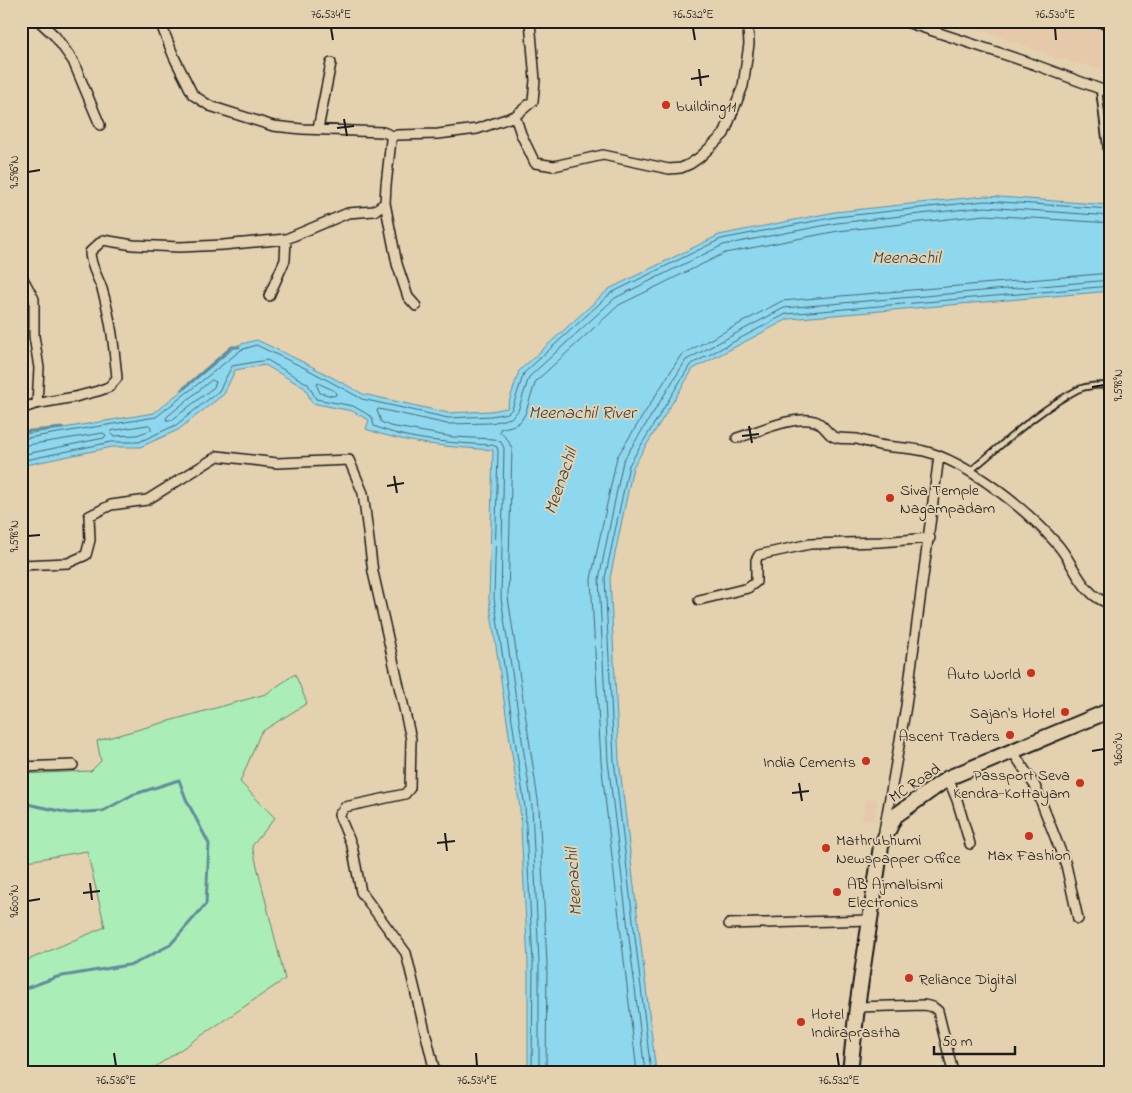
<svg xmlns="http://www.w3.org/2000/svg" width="1132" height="1093" font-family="'Indie Flower',sans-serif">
	<rect width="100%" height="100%" fill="#e4d1af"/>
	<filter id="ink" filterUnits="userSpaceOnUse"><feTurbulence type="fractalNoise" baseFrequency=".02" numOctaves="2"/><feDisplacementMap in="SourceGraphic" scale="10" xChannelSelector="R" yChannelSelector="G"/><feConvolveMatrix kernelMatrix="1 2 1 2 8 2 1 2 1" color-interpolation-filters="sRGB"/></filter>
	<g filter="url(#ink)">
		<!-- built -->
		<path fill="#e6c8ab" d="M957,21H1111V72L1058,58Z
			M866,799L877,800L874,820L862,819Z"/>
		<!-- green -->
		<path fill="#abedb7" stroke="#64846a" d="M295,674L307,703L261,732L240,782L275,818L252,846L285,979L155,1067L117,1072H21V963L105,927L87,851L21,862V774L91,771L101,761L97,741L266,694Z"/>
		<!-- water -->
		<path fill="#8ed8ef" stroke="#608d9b" d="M985,196L1111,205V291L788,319L693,369L633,467L610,578L619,760L656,1072H528V963L520,808L489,599L493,450C450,447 407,444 366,429L369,420L352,411L312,403L305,388L265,365L235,370L224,394L178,430L140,447H112L21,466V435L154,413L238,345L257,340L309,365L363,394L448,413L491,411L507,408L519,371L609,289L719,235L835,212Z"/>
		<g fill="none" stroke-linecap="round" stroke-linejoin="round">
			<!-- shore -->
			<path stroke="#4a6770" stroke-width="1" d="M212,380L216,382L214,387L172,420H166L167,417Z
				M318,383L335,391L336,395L333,396L320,393L317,386Z
				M149,425L151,427V430L137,435L113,436L111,434L112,431Z
				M21,439L156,417L241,350L256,345L307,369L362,399L448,418L491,416L508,413L512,409L524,373L611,293L721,239L836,217L985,201L1111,209
				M21,446L103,433L106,435L104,438L21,455
				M21,461L111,442H139L176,425L219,391L232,366L267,360L308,384L316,399L353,406L372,417L374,426C409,441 454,443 492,445L497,447L498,451L494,598L525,808L533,963L532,1072
				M539,1072V963L532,807L501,598L504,448L501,442L494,439L453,437L390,426L381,422L377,410L379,409L447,424L491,423L511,418L518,411L529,377L615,298L723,245L837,223L985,207L1111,216
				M546,1072L547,963L539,807L508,597L512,449L508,440L500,432V429L515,425L521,421L525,414L536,381L619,305L725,253L838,231L985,215L1111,223
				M637,1072L601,762L591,579L617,457L681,355L782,301L1111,273
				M645,1072L608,761L599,579L623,461L686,360L784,308L1111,280
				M651,1072L614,760L605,578L629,465L690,365L786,314L1111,286"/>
			<!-- stream -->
			<path stroke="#608d9b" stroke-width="3" d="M183,389L232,347H239
				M21,432L63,428
				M21,990L57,977L134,964L170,945L206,904L209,844L186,799L179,780L132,795L103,811L69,813L27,804"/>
			<!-- service casing -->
			<g stroke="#1c1c1c" stroke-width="8">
				<path id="service" d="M1099,90L1108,162
					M969,472C1003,444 1037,411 1077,390C1085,386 1102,384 1111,386"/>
			</g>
			<!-- minor casing -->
			<g stroke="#1c1c1c" stroke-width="12">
				<path id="minor" d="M39,21L55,36L73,61L100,125
					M162,21V27L174,57L193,95L210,106L273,126L302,129L383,132L393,136
					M903,21L1033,64L1111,93
					M515,116L521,134L535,163L554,166L603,155L669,169L681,168L690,164L700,157L724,134L743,86L749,44L748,30L750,21
					M318,129L331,63
					M21,275L34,299V336L39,368L37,404
					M269,296L285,260L286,239
					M416,306L408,297L397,264L385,203L386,185L391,140L393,136L397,135L438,134L477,129L515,116L533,101L535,80L530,21
					M21,409L35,404L75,397L98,391L109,387L117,378C114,347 111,318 102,289C98,277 90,265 90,252L103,240L133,245L180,247L223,245L286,239L348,213L374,211L385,203
					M737,438C758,432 793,415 814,421C825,423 826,436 838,438C844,439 850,438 857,439C864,441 871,443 879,445C894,448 909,447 924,451C968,462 1027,510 1057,544C1075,564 1081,596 1111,604
					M21,565L68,563L86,555L90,540L89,516L111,505L147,500L218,456L277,463L349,460L363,493L373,572L411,739L410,788L405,794L345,807L339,815L352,846L361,892L406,953L435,1072
					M699,600L748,588L756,582V560L759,555L810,544L880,542L930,538
					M1013,752L1035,786L1066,865L1078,919
					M21,767L73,765
					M948,778L957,800L970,844
					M884,831L906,706L939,456
					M729,924L870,920
					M857,1007L924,1005L933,1007L938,1011L953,1072"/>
			</g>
			<!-- primary casing -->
			<g stroke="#1c1c1c" stroke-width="18">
				<path id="primary" d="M850,1072L857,1007L881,846L895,816L948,778L1111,710"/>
			</g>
			<!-- service -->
			<use href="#service" stroke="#e4d1af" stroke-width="4.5"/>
			<!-- minor -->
			<use href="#minor" stroke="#e4d1af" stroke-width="9"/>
			<!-- primary -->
			<use href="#primary" stroke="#e4d1af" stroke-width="14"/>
			<!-- rail -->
			<path stroke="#1c1c1c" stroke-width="3" d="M1085,21L1111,31
				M1108,21L1111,22"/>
		</g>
	</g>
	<!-- ticks -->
	<path fill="none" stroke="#1c1c1c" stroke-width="2" d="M331,28L333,40M693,28L695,40M1055,28L1056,40M699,69L701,86M691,79L709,76M344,119L347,136M337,128L354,126M28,172L40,170M1092,387L1104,385M749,426L752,443M742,436L759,434M394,476L397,493M387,486L404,483M28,536L40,535M1092,751L1104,749M799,783L802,801M792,793L809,791M445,833L447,851M437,843L455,841M90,883L92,900M83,893L100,891M28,901L40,899M114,1053L116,1066M476,1053L477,1066M837,1053L839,1066"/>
	<!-- markers -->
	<g fill="#c8321e" stroke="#e4d1af" stroke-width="2">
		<circle cx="666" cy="105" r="5"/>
		<circle cx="890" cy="498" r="5"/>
		<circle cx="1031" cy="673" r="5"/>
		<circle cx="1065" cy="712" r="5"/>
		<circle cx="1010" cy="735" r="5"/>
		<circle cx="866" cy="761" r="5"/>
		<circle cx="1080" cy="783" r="5"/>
		<circle cx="1029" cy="836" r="5"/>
		<circle cx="826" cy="848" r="5"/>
		<circle cx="837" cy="892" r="5"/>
		<circle cx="909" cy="978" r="5"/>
		<circle cx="801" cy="1022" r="5"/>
	</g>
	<g text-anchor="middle" stroke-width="4" stroke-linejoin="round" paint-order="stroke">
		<!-- poi labels -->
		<g font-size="16" fill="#1c1c1c" stroke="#e4d1af" text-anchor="start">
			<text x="676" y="111">building11</text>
			<text x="900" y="495">Siva Temple<tspan x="900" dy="18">Nagampadam</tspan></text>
			<text x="1021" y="679" text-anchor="end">Auto World</text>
			<text x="1055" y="718" text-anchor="end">Sajan's Hotel</text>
			<text x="1000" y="741" text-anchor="end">Ascent Traders</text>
			<text x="856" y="767" text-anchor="end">India Cements</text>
			<text x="1070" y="780" text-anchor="end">Passport Seva<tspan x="1070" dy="18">Kendra-Kottayam</tspan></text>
			<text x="836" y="845">Mathrubhumi<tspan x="836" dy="18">Newspapper Office</tspan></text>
			<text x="1029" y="860" text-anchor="middle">Max Fashion</text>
			<text x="847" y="889">AB Ajmalbismi<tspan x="847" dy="18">Electronics</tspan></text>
			<text x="919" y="984">Reliance Digital</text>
			<text x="811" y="1019">Hotel<tspan x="811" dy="18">Indiraprastha</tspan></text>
		</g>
		<!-- street labels -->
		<g font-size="16" fill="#1c1c1c" stroke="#e4d1af">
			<text transform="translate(914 782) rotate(-34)" y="6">MC Road</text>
		</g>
		<!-- water labels -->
		<g font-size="18" font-style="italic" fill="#334246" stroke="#e4d1af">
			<text x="906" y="263">Meenachil</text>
			<text x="582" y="418">Meenachil River</text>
			<text transform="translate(560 481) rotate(-71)" y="6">Meenachil</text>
			<text transform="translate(573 882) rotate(-94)" y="6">Meenachil</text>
		</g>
	</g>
	<!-- margin -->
	<rect width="1132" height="1093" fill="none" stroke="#e4d1af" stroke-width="55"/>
	<!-- scale -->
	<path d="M934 1046v8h81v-8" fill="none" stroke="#1c1c1c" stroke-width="2.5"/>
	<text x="942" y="1046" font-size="15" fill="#1c1c1c" stroke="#e4d1af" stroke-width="4" paint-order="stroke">50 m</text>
	<rect x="28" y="28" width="1076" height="1038" fill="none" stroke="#1c1c1c" stroke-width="2"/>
	<g font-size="12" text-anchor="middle" fill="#1c1c1c">
		<text x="331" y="18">76.534°E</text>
		<text x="693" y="18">76.532°E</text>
		<text x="1055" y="18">76.530°E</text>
		<text transform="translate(14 172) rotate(-90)" y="4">9.596°N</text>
		<text transform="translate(1118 385) rotate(-90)" y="4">9.598°N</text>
		<text transform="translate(14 536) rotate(-90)" y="4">9.598°N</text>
		<text transform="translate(1118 749) rotate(-90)" y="4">9.600°N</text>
		<text transform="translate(14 901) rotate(-90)" y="4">9.600°N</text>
		<text x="116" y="1084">76.536°E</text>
		<text x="477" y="1084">76.534°E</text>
		<text x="839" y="1084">76.532°E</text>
	</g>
</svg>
